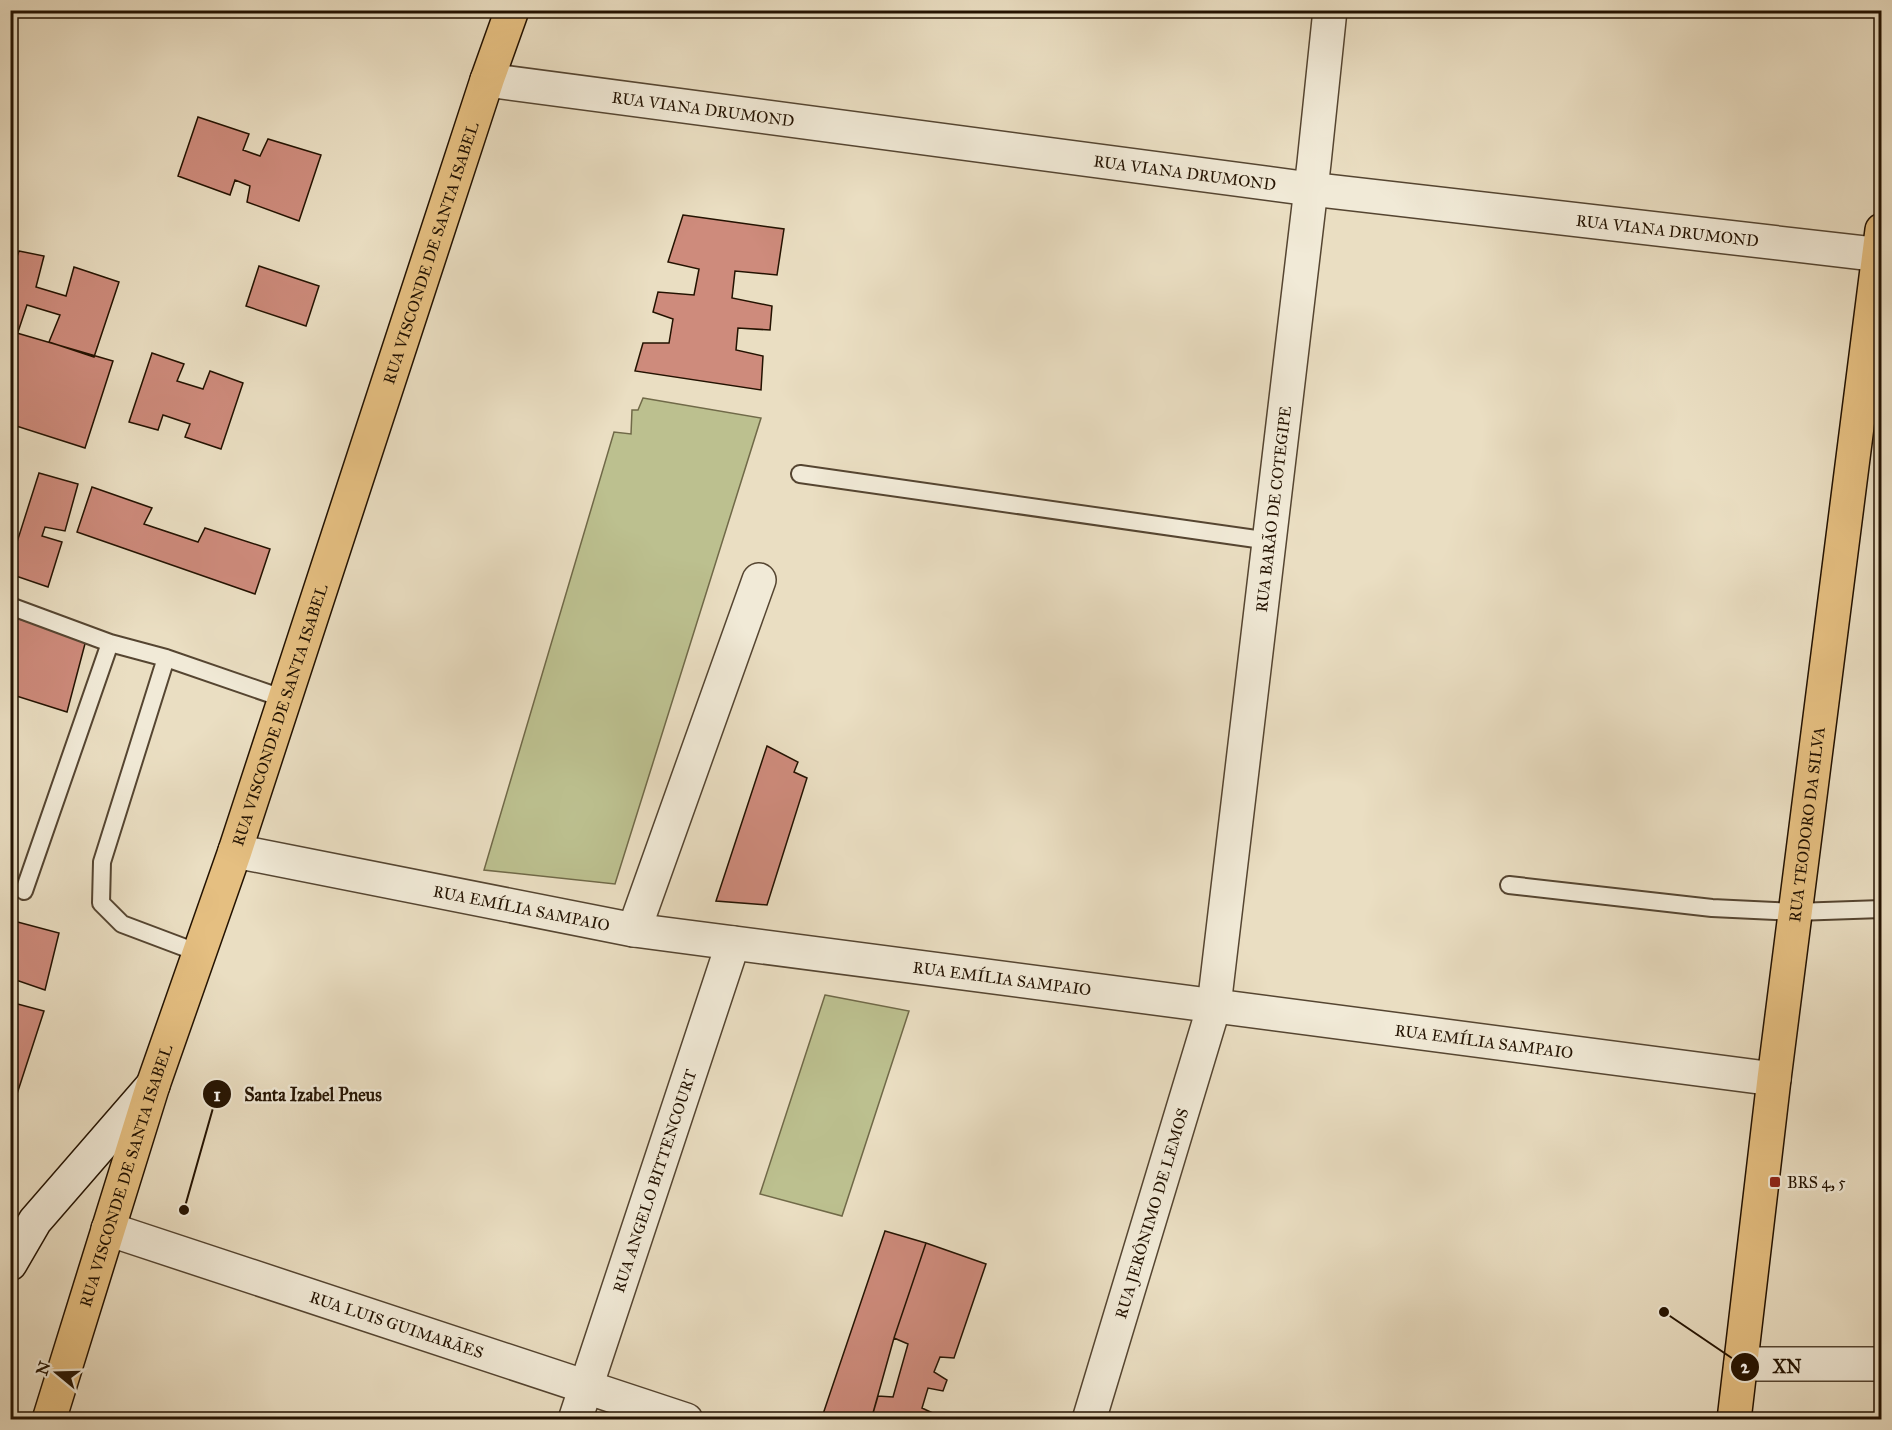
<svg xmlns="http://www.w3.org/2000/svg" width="1892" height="1430" font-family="'IM FELL Great Primer',serif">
	<rect width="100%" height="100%" fill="#eadec2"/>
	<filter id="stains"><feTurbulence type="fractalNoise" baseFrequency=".00333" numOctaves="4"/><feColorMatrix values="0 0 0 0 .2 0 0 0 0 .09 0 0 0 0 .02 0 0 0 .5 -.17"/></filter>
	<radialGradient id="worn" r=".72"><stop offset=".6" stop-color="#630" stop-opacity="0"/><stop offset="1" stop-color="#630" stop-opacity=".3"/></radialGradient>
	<!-- green -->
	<path fill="#bcc08f" stroke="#706948" stroke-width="1.5" d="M643,398L761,418L615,884L484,870L614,432L631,434L632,410H638Z
		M825,995L909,1011L842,1216L760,1194Z"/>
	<!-- building -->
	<path fill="#ce8b7c" stroke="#231201" stroke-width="1.5" d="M198,117L249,134L243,150L260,156L268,139L321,155L299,221L247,202L250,186L235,180L230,195L178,176Z
		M683,215L784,229L777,275L735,271L732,298L772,306L770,330L738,328L736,350L763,356L761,390L635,371L643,343H669L673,319L653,312L658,292L694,295L699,269L668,262Z
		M19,251L44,256L36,287L66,296L74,267L119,282L94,357L49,342L60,315L27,305L18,332L10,331V277Z
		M259,266L319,286L306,326L246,306Z
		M10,331L113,361L85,448L10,424Z
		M152,353L184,364L177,381L203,389L210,371L243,383L221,449L185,437L190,424L163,415L158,430L129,422Z
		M39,473L78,484L65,531L45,527L42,536L62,542L48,587L10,574V564Z
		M92,487L152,508L144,524L198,542L205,528L270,549L255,594L77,532Z
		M10,616L86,640L67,712L10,694Z
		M767,746L798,762L794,772L807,778L767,905L716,901Z
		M10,920L59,933L45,990L10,978Z
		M10,1002L44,1011L16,1097L10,1095Z
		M885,1231L926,1243L894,1338L871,1420H821Z
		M926,1243L986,1264L954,1358L940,1357L934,1372L947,1380L943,1391L928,1388L922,1408L939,1416L938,1420H871L878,1396L893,1397L908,1344L894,1338Z"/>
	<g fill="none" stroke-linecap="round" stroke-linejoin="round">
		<!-- service casing -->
		<g stroke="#554531" stroke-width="20">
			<path id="service" d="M800,474L1270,541
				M10,606L110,643L166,658L285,699
				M166,658L102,862L101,903L122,924L199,953
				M1509,885L1712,908L1795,912L1882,909
				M24,891L110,643"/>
		</g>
		<!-- minor casing -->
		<g stroke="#554531" stroke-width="36">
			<g id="minor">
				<path id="s1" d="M487,80L1310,189L1882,255"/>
				<path id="s2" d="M235,851L634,930L1774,1079"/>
				<path d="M634,930L759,580"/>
				<path id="s3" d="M108,1229L686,1420"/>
				<path d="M1741,1364H1882"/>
				<path id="s4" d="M575,1420L733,943"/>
				<path id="s5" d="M1089,1420L1214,1006L1314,163L1330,10"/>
			</g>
		</g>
		<!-- secondary casing -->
		<g stroke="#231201" stroke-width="36">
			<path id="secondary" d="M10,1264L35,1221L153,1085"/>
		</g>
		<!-- primary casing -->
		<g stroke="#231201" stroke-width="36">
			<g id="primary">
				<path id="s6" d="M49,1420L153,1085L235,851L487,80L512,10"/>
				<path id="s7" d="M1734,1420L1774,1079L1882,230"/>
			</g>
		</g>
		<!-- service -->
		<use href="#service" stroke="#f1ead7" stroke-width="16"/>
		<!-- minor -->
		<use href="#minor" stroke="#f1ead7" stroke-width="33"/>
		<!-- secondary -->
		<use href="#secondary" stroke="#f1ead7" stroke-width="33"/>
		<!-- primary -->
		<use href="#primary" stroke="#e5bf81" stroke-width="33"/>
	</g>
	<!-- markers -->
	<rect fill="#8f2418" stroke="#f1ead7" stroke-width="2" x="1769" y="1176" width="12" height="12" rx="3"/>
	<g text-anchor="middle" stroke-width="5" stroke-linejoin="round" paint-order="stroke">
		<!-- street labels -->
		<g font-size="16" fill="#231201" stroke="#f1ead7">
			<text dy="6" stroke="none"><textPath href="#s1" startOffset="218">RUA VIANA DRUMOND</textPath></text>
			<text dy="6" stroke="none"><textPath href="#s1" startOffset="704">RUA VIANA DRUMOND</textPath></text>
			<text dy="6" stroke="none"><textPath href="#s1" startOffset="1190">RUA VIANA DRUMOND</textPath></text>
			<text dy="6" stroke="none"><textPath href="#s6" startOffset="1228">RUA VISCONDE DE SANTA ISABEL</textPath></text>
			<text dy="6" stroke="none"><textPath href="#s5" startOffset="933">RUA BARÃO DE COTEGIPE</textPath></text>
			<text dy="6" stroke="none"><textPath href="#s6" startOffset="742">RUA VISCONDE DE SANTA ISABEL</textPath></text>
			<text dy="6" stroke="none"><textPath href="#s7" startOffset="600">RUA TEODORO DA SILVA</textPath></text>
			<text dy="6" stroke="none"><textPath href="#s2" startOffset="292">RUA EMÍLIA SAMPAIO</textPath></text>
			<text dy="6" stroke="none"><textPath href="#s2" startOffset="778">RUA EMÍLIA SAMPAIO</textPath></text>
			<text dy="6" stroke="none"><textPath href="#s2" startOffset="1264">RUA EMÍLIA SAMPAIO</textPath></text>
			<text dy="6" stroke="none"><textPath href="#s6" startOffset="256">RUA VISCONDE DE SANTA ISABEL</textPath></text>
			<text dy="6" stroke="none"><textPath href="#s4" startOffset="252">RUA ANGELO BITTENCOURT</textPath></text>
			<text dy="6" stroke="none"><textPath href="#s5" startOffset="216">RUA JERÔNIMO DE LEMOS</textPath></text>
			<text dy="6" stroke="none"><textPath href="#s3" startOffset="304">RUA LUIS GUIMARÃES</textPath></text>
		</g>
		<!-- poi labels -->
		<g font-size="16" fill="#231201" stroke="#f1ead7" text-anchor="start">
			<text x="1787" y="1188">BRS 4, 5</text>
		</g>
	</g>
	<!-- callouts -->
	<path fill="none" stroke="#231201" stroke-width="2" d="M184 1210L217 1094M1664 1312L1745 1367"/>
	<g fill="#231201" stroke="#f1ead7" stroke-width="2">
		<circle cx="184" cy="1210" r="6"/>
		<circle cx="1664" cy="1312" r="6"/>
		<circle cx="217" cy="1094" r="15"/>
		<circle cx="1745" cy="1367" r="15"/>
	</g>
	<g font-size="18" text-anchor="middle" font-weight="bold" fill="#fff">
		<text x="217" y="1101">1</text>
		<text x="1745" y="1373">2</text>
	</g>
	<g font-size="18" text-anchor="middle" font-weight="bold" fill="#231201" stroke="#f1ead7" stroke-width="5" stroke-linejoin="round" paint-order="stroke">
		<text x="313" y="1101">Santa Izabel Pneus</text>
		<text x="1787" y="1373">XN</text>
	</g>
	<!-- margin -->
	<rect width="1892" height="1430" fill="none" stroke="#eadec2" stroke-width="36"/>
	<rect x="12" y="12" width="1868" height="1406" fill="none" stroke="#231201" stroke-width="3"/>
	<rect x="18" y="18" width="1856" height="1394" fill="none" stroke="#231201" stroke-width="1.5"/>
	<!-- north arrow -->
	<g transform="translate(57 1373) rotate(289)" stroke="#f1ead7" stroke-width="4.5" paint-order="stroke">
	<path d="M0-4.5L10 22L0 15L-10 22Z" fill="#231201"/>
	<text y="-9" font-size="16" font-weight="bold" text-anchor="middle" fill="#231201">N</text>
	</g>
	<rect width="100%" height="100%" filter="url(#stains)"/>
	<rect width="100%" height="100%" fill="url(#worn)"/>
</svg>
